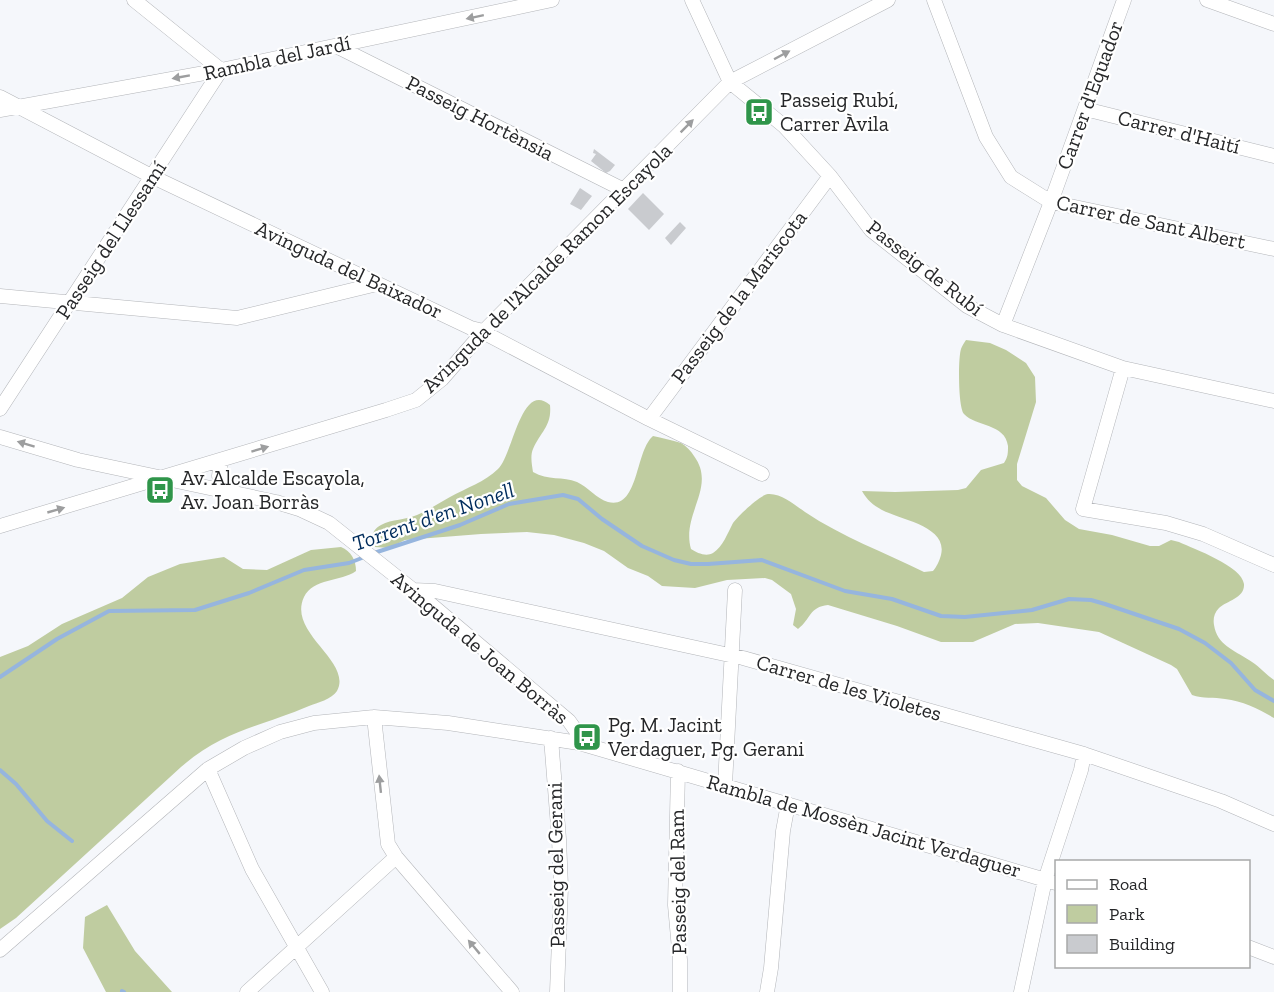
<svg xmlns="http://www.w3.org/2000/svg" width="1274" height="992" font-family="'Zilla Slab',serif">
	<rect width="100%" height="100%" fill="#f5f7fb"/>
	<!-- green -->
	<path fill="#bfcca0" d="M966,340L990,343L1006,350L1026,363L1035,377L1036,402L1017,464V480L1022,486L1046,498L1065,520L1079,529L1112,535L1150,546H1159L1171,540L1179,542C1194,549 1242,566 1244,584C1245,598 1227,601 1219,608C1214,613 1213,619 1214,625C1217,645 1234,650 1249,660C1258,665 1265,674 1274,680V718C1259,709 1243,701 1225,699C1214,697 1203,699 1192,695L1177,669L1171,665L1099,632L1038,623L1015,624L973,642H941L897,626L828,605C809,607 811,619 798,629L793,625L796,609L791,594L772,580L765,578L727,580L695,588L662,586L648,576L628,568L604,551L584,543L554,535L527,532L481,534L405,540L389,548L375,547L371,539C373,532 375,528 381,525C392,519 406,520 417,515C429,510 439,503 450,497C466,488 485,482 498,469C513,455 521,380 550,405C552,426 541,431 533,449C530,456 532,465 533,472C548,481 563,476 577,482C588,487 597,499 608,502C639,510 635,451 653,436C662,438 672,440 681,443C686,446 691,451 694,456C717,487 681,514 691,549C697,553 706,557 713,553C723,547 728,532 733,523C738,516 760,495 768,494C781,493 795,505 805,512C842,537 884,552 924,572L933,571C937,566 939,562 941,555C948,526 901,520 882,510C873,505 867,500 862,491L895,492L958,490L966,488L981,470L1004,463C1008,457 1008,453 1008,446C1005,423 976,427 964,414C958,407 958,358 961,349C962,346 964,343 966,340Z
		M341,547C351,551 356,560 356,571C341,582 313,578 304,597C287,633 353,661 337,691C332,699 317,703 309,706C260,727 224,730 181,767L16,918L0,929V657L28,646L62,624L122,598L148,577L180,564L224,557L243,569L267,570L311,550Z
		M107,905L135,951L172,992H106L83,948L85,917Z"/>
	<g fill="none" stroke-linecap="round" stroke-linejoin="round">
		<!-- stream -->
		<path stroke="#96b5de" stroke-width="4" d="M374,553L460,525L509,504L563,495L578,499L602,519L642,546L674,560L691,564H708L762,560L845,591L892,599L941,616L965,617L1032,610L1069,599L1091,600L1105,604L1179,629L1205,643L1231,663L1255,690L1274,701
			M0,677L57,639L109,611L195,610L249,593L304,570L349,563L367,556
			M0,770L16,784L47,821L72,841
			M122,991L124,992"/>
	</g>
	<!-- building -->
	<path fill="#c9cbcf" d="M594,149L615,165L610,171L606,173L591,161L596,154L593,153Z
		M580,188L592,196L581,210L570,204Z
		M643,193L664,214L649,230L628,209Z
		M680,222L686,228L671,245L665,238Z"/>
	<g fill="none" stroke-linecap="round" stroke-linejoin="round">
		<!-- minor casing -->
		<g stroke="#b3b5b9" stroke-width="15">
			<path id="minor" d="M692,0L730,82L784,126L830,176L871,230L967,306L1003,325L1123,368L1274,401
				M934,0L986,137L1011,177L1051,202L1274,249
				M1207,0L1274,24
				M336,46L624,190
				M0,97L153,177L471,328L479,330L649,419L762,474
				M1085,109L1274,156
				M0,110L221,70L552,0
				M0,296L237,318L377,284
				M1003,325L1051,202L1124,0
				M1123,368L1083,509L1166,523L1203,534L1274,565
				M0,409L221,70L134,0
				M649,419L830,176
				M0,437L78,460L276,502L299,509L329,523L427,601L569,721L579,735V743
				M221,461L219,476L228,491
				M0,526L386,410L416,400L442,379L483,332L730,82L888,0
				M413,590L435,591L743,658L1084,754L1221,801L1274,824
				M374,717L388,844L396,857L512,992
				M551,738L559,839L561,887L557,992
				M208,769L252,869L322,992
				M678,771L675,905L680,960V992
				M725,785L735,590
				M1248,947L1274,957
				M0,950L208,769L244,748L280,732L314,723L374,717L448,723L579,743L1056,883
				M247,992L396,857
				M767,992L771,968L783,831L788,804
				M1021,992L1045,880L1081,770L1084,754"/>
		</g>
		<!-- minor -->
		<use href="#minor" stroke="#fff" stroke-width="14"/>
	</g>
	<!-- one-way arrows -->
	<defs><path id="oneway-solid" d="M-6-.8H1V-3.2L6.5 0L1 3.2V.8H-6Z" transform="scale(1.5)"/></defs>
	<g fill="#9d9e9f">
		<use href="#oneway-solid" transform="translate(475 17) rotate(168)"/>
		<use href="#oneway-solid" transform="translate(782 55) rotate(-28)"/>
		<use href="#oneway-solid" transform="translate(181 77) rotate(170)"/>
		<use href="#oneway-solid" transform="translate(687 126) rotate(-45)"/>
		<use href="#oneway-solid" transform="translate(26 444) rotate(-163)"/>
		<use href="#oneway-solid" transform="translate(260 449) rotate(-17)"/>
		<use href="#oneway-solid" transform="translate(56 510) rotate(-16)"/>
		<use href="#oneway-solid" transform="translate(380 784) rotate(-96)"/>
		<use href="#oneway-solid" transform="translate(474 947) rotate(-130)"/>
	</g>
	<!-- icons -->
	<defs>
		<g id="bus-square" transform="scale(1.5)"><rect x="-9" y="-9" width="18" height="18" rx="4" fill="#2f954a" stroke="#fff"/><path d="M-5-6H5V4H4V6H2V4H-2V6H-4V4H-5ZM-3.5-4V0h7V-4ZM-3.5 1.2v1.5H-2V1.2ZM2 1.2v1.5H3.5V1.2Z" fill="#fff"/></g>
	</defs>
	<g fill-rule="evenodd">
		<use href="#bus-square" x="759" y="112"/>
		<use href="#bus-square" x="160" y="490"/>
		<use href="#bus-square" x="587" y="737"/>
	</g>
	<g text-anchor="middle" stroke-width="4.5" stroke-linejoin="round" paint-order="stroke">
		<!-- street labels -->
		<g font-size="21" fill="#262729" stroke="#fff">
			<text transform="translate(277 58) rotate(-12)" y="7">Rambla del Jardí</text>
			<text transform="translate(1090 95) rotate(-70)" y="7">Carrer d'Equador</text>
			<text transform="translate(480 118) rotate(27)" y="7">Passeig Hortènsia</text>
			<text transform="translate(1179 132) rotate(14)" y="7">Carrer d'Haití</text>
			<text transform="translate(1151 222) rotate(12)" y="7">Carrer de Sant Albert</text>
			<text transform="translate(111 240) rotate(-57)" y="7">Passeig del Llessamí</text>
			<text transform="translate(547 268) rotate(-45)" y="7">Avinguda de l'Alcalde Ramon Escayola</text>
			<text transform="translate(925 268) rotate(38)" y="7">Passeig de Rubí</text>
			<text transform="translate(349 270) rotate(25)" y="7">Avinguda del Baixador</text>
			<text transform="translate(739 297) rotate(-53)" y="7">Passeig de la Mariscota</text>
			<text transform="translate(480 648) rotate(40)" y="7">Avinguda de Joan Borràs</text>
			<text transform="translate(849 688) rotate(16)" y="7">Carrer de les Violetes</text>
			<text transform="translate(864 826) rotate(16)" y="7">Rambla de Mossèn Jacint Verdaguer</text>
			<text transform="translate(556 865) rotate(-91)" y="7">Passeig del Gerani</text>
			<text transform="translate(678 882) rotate(-91)" y="7">Passeig del Ram</text>
		</g>
		<!-- poi labels -->
		<g font-size="21" fill="#262729" stroke="#fff" text-anchor="start">
			<text x="780" y="107">Passeig Rubí,<tspan x="780" dy="24">Carrer Àvila</tspan></text>
			<text x="181" y="485">Av. Alcalde Escayola,<tspan x="181" dy="24">Av. Joan Borràs</tspan></text>
			<text x="608" y="732">Pg. M. Jacint<tspan x="608" dy="24">Verdaguer, Pg. Gerani</tspan></text>
		</g>
		<!-- water labels -->
		<g font-size="22" font-style="italic" fill="#002c5c" stroke="#fff">
			<text transform="translate(433 516) rotate(-19)" y="8">Torrent d'en Nonell</text>
		</g>
	</g>
	<!-- legend -->
	<rect x="1055" y="860" width="195" height="108" fill="#ffffff" stroke="#a8a9a9" stroke-width="1.5"/>
	<rect x="1067" y="880" width="30" height="9" fill="#ffffff" stroke="#a8a9a9" stroke-width="1.5"/>
	<text x="1109" y="890" font-size="18" fill="#262729">Road</text>
	<rect x="1067" y="905" width="30" height="18" fill="#bfcca0" stroke="#a8a9a9" stroke-width="1.5"/>
	<text x="1109" y="920" font-size="18" fill="#262729">Park</text>
	<rect x="1067" y="935" width="30" height="18" fill="#c9cbcf" stroke="#a8a9a9" stroke-width="1.5"/>
	<text x="1109" y="950" font-size="18" fill="#262729">Building</text>
</svg>
